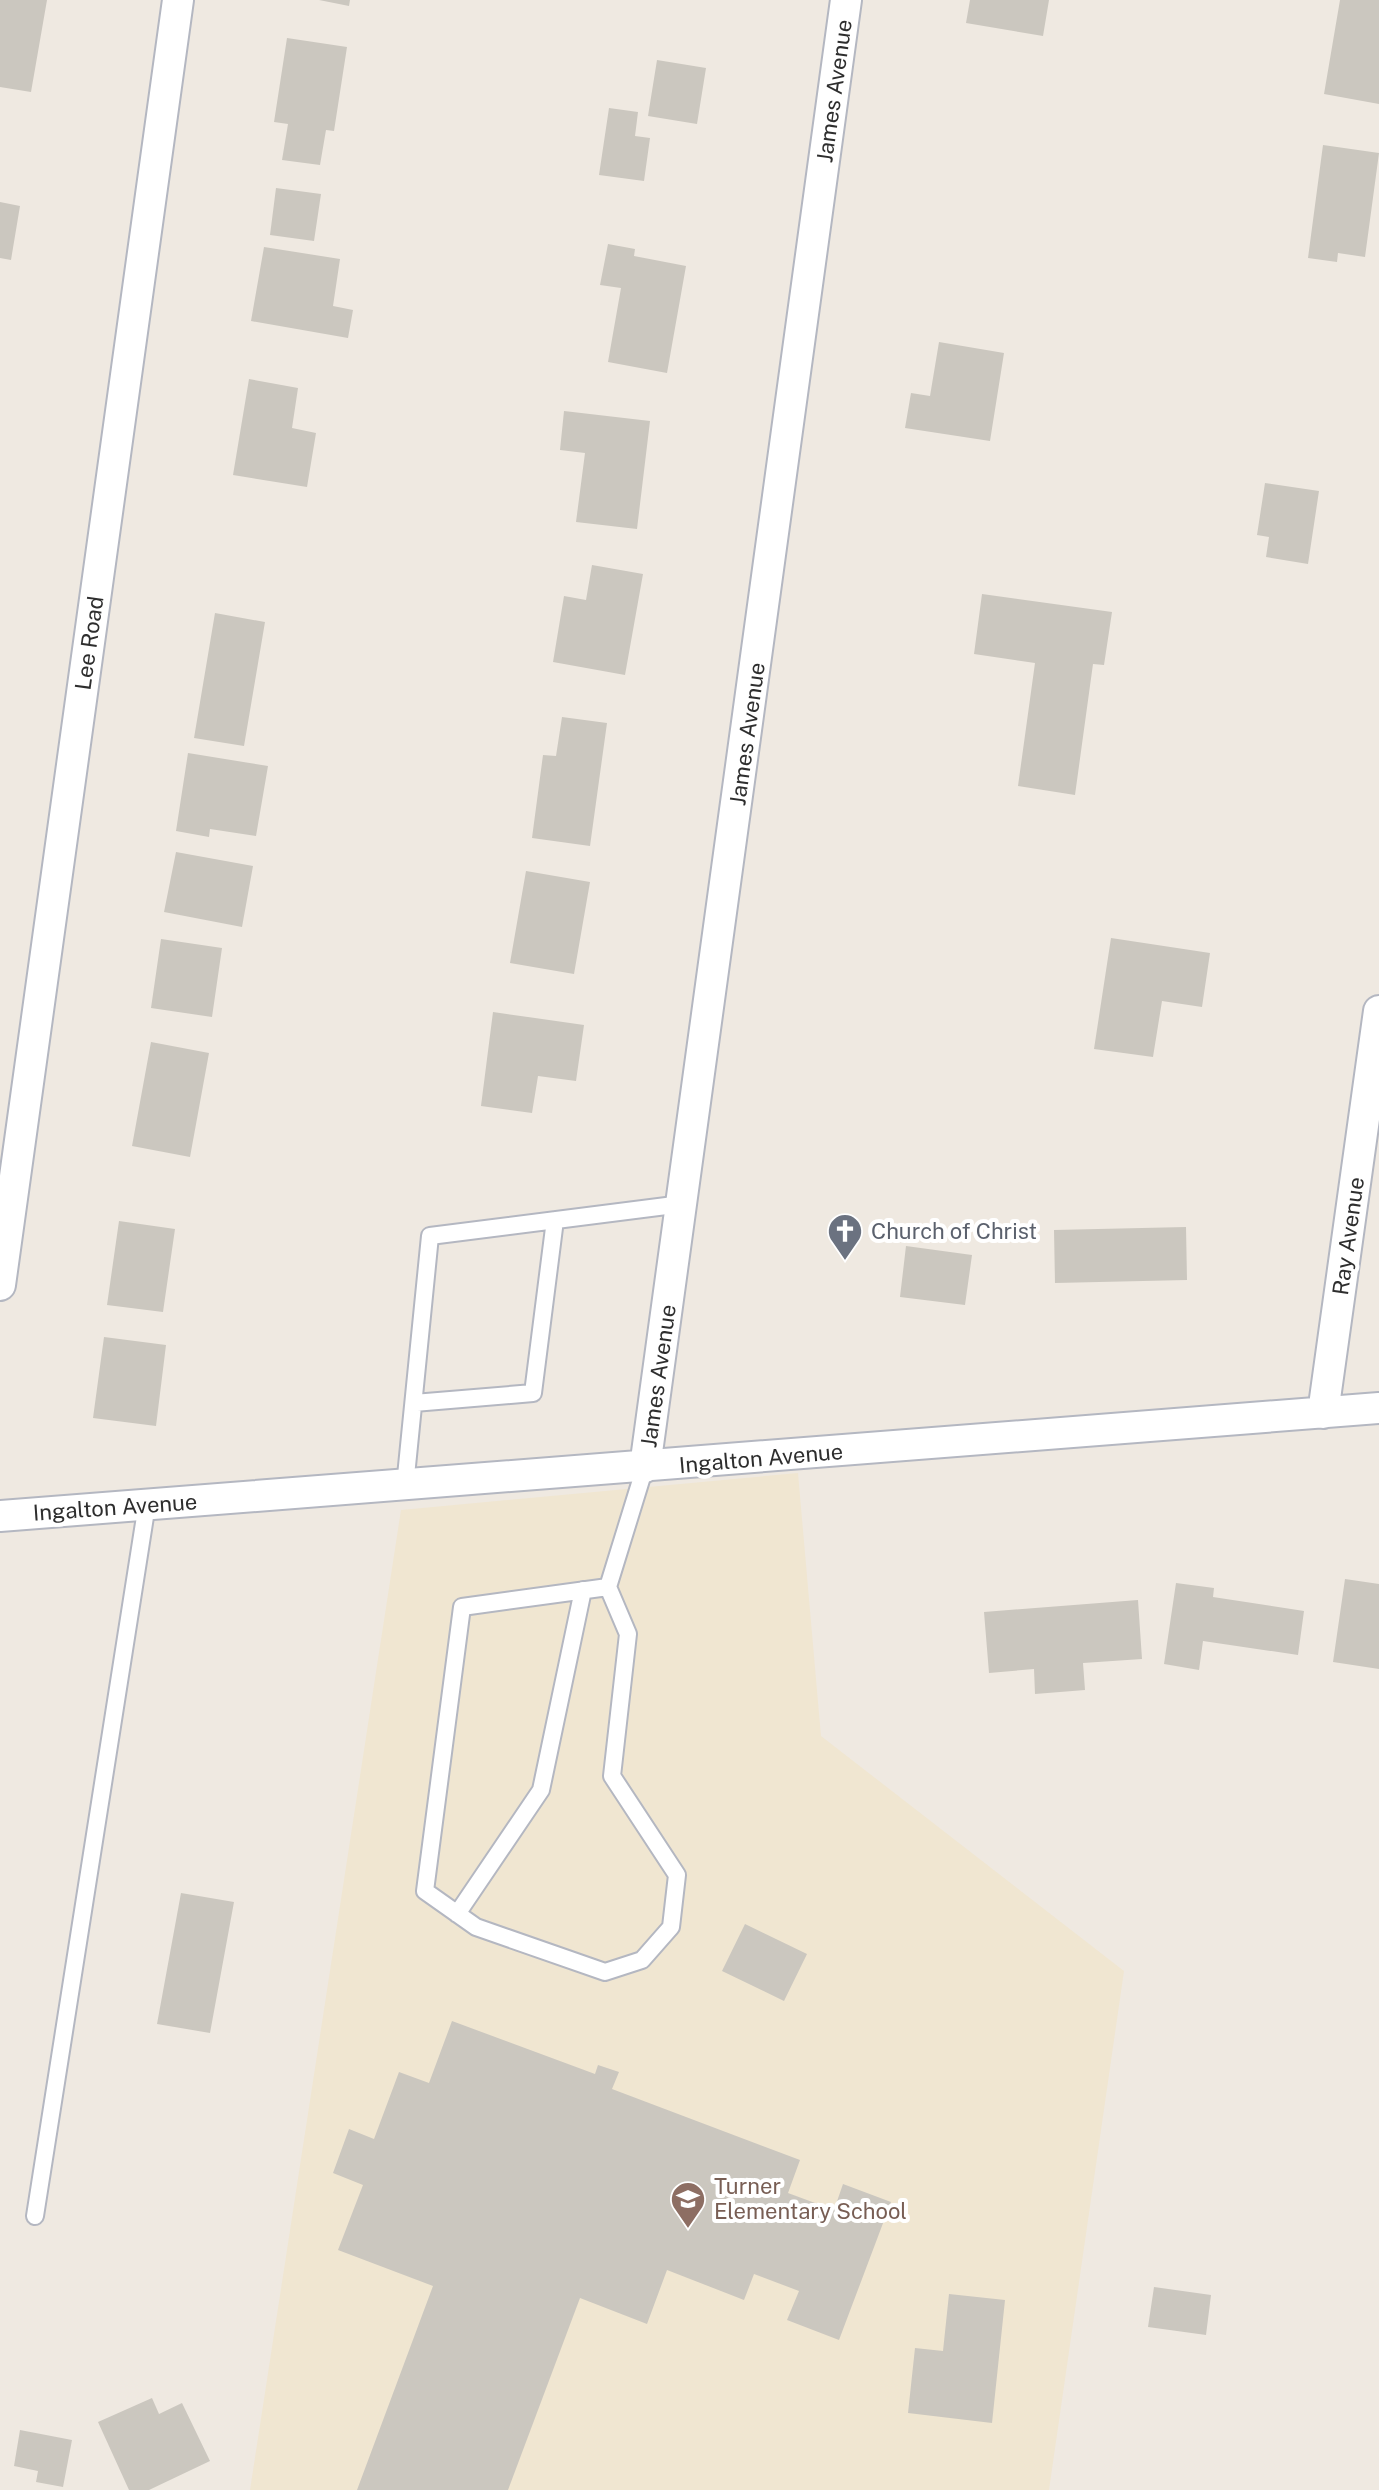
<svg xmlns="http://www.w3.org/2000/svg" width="1379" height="2490" font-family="'Public Sans',sans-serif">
	<rect width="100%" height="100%" fill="#efe9e1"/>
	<!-- education -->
	<path fill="#f0e6d1" d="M798,1473L821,1736L1124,1971L1049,2490H250L401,1510Z"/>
	<!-- building -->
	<path fill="#cbc7bf" d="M0,0H47L31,92L0,87Z
		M319,0H350L349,6Z
		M970,0H1049L1043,36L966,23Z
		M1340,0H1379V104L1324,94Z
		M287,38L347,47L334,131L326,130L320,165L282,160L288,124L274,122Z
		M657,60L706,68L697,124L648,116Z
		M609,108L638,112L635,136L650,138L644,181L599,175Z
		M1323,145L1379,153L1365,257L1338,253L1337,262L1308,258Z
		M276,188L321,194L314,241L270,235Z
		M0,202L20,206L11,260L0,258Z
		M608,244L635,249L634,256L686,266L667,373L608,362L621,288L600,285Z
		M264,247L340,259L333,306L353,310L348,338L251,321Z
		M939,342L1004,353L990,441L905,428L911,393L930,396Z
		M249,379L298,388L292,428L316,433L307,487L233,475Z
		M564,411L650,421L637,529L576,522L585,453L560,450Z
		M1265,483L1319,491L1308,564L1266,557L1269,537L1257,535Z
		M592,565L643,574L625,675L553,662L564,596L586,600Z
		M982,594L1112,612L1104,665L1093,664L1075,795L1018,786L1035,663L974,654Z
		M215,613L265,622L244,746L194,738Z
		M562,717L607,723L590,846L532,838L543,755L556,756Z
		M188,753L268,766L256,836L210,829L209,837L176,831Z
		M176,852L253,866L242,927L164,912Z
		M526,871L590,882L574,974L510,963Z
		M1111,938L1210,953L1202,1007L1162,1001L1153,1057L1094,1049Z
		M161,939L222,948L212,1017L151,1008Z
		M493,1012L584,1025L576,1081L538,1076L532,1113L481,1106Z
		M151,1042L209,1053L190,1157L132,1146Z
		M119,1221L175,1229L163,1312L107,1305Z
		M1186,1227L1187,1280L1055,1283L1054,1230Z
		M906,1246L972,1255L965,1305L900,1297Z
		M104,1337L166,1345L156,1426L93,1418Z
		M1345,1579L1379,1584V1669L1333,1662Z
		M1176,1583L1214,1588L1213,1597L1304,1611L1298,1655L1203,1641L1199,1670L1164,1664Z
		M1138,1600L1142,1659L1083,1663L1085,1690L1035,1694L1034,1669L989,1673L984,1612Z
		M181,1893L234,1902L210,2033L157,2024Z
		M745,1924L807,1954L784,2001L722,1971Z
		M452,2021L595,2074L598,2065L619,2072L612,2089L800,2160L788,2193L834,2210L843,2184L891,2202L839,2340L787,2320L799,2291L754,2274L744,2300L667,2270L647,2324L580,2298L508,2490H357L433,2286L338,2250L363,2185L333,2173L349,2129L374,2139L399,2072L429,2083Z
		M1154,2287L1211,2295L1206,2335L1148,2327Z
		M949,2294L1005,2300L992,2423L908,2413L915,2348L943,2351Z
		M152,2398L159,2414L182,2403L210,2461L149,2490H129L98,2422Z
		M20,2430L72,2440L63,2487L36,2482L38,2471L14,2466Z"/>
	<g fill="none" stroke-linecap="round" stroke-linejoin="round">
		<!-- service casing -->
		<g stroke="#b4b7c1" stroke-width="20">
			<path id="service" d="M414,1403L533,1393L555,1220
				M405,1486L430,1236L682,1204
				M608,1587L462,1607L425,1891L476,1927L605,1972L642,1960L671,1927L677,1875L612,1776L628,1634L608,1587L645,1467
				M457,1914L541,1790L583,1590
				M35,2216L147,1504"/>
		</g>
		<!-- minor casing -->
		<g stroke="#b4b7c1" stroke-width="34">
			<path id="minor" d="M0,1285L178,0
				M1323,1413L1379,1011
				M645,1467L846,0
				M0,1516L1379,1408"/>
		</g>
		<!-- service -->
		<use href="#service" stroke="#fff" stroke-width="16"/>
		<!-- minor -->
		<use href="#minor" stroke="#fff" stroke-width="30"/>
	</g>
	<!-- icons -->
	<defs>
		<g id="church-pin" transform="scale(1.8)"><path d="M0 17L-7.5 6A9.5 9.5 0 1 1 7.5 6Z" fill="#6b7280" stroke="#fff"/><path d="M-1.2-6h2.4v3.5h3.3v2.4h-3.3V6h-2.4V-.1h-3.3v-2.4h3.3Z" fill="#fff"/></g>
		<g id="school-pin" transform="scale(1.8)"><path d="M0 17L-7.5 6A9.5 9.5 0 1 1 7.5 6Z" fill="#8d6e63" stroke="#fff"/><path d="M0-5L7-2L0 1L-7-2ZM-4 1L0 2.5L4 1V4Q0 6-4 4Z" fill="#fff"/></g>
	</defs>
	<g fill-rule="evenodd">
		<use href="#church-pin" x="845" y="1231"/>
		<use href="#school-pin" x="688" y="2199"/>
	</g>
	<g text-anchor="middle" stroke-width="8" stroke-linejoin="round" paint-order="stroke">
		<!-- street labels -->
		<g font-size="22" fill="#2e2e2e" stroke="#fff">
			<text transform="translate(834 91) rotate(-82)" y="8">James Avenue</text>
			<text transform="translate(89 643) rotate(-82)" y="8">Lee Road</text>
			<text transform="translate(747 734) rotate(-82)" y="8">James Avenue</text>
			<text transform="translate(1348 1236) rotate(-82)" y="8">Ray Avenue</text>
			<text transform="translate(658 1376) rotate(-82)" y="8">James Avenue</text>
			<text transform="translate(761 1458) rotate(-5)" y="8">Ingalton Avenue</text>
			<text transform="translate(115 1507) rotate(-4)" y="8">Ingalton Avenue</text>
		</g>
		<!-- worship labels -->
		<g font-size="22" fill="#5b616d" stroke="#fff" text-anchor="start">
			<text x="871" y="1239">Church of Christ</text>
		</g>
		<!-- education labels -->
		<g font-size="22" fill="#785e54" stroke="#fff" text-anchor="start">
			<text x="714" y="2194">Turner<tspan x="714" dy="25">Elementary School</tspan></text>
		</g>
	</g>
</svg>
